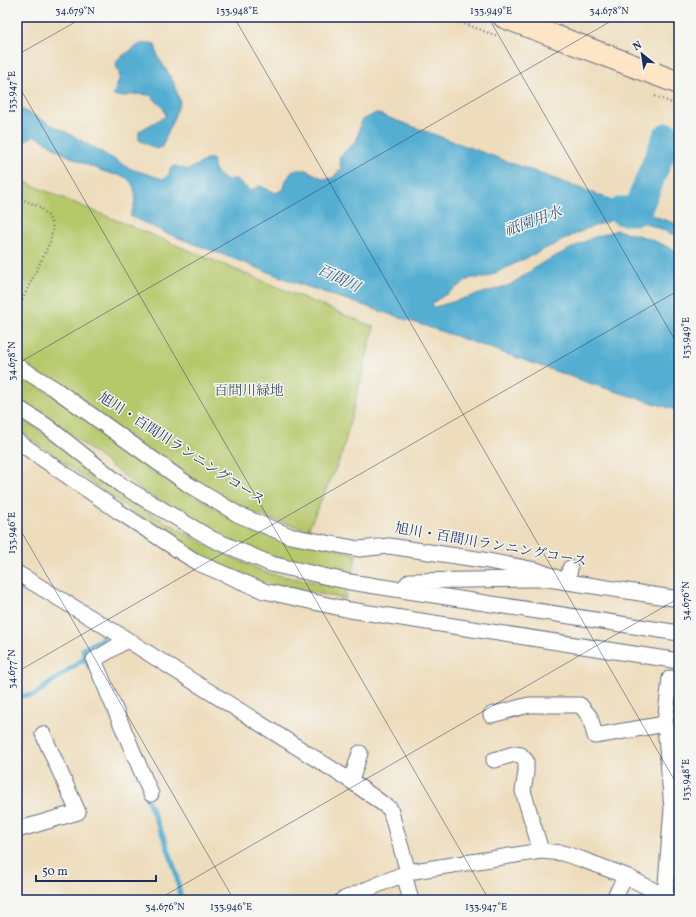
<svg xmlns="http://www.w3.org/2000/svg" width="696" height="917" font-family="Vollkorn,'Noto Serif JP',serif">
	<rect width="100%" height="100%" fill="#f6f6f2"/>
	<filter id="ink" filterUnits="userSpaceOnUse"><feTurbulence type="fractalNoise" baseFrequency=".025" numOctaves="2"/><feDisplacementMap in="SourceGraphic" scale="8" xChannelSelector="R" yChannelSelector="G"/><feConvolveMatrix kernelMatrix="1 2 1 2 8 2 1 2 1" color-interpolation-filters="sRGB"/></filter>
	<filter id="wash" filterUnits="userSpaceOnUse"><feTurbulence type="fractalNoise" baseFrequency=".012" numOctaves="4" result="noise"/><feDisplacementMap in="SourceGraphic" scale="16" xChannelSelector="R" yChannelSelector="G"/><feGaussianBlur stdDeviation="0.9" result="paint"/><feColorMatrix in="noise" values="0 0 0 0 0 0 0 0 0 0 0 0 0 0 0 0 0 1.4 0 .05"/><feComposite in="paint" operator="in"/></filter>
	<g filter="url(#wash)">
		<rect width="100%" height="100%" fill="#eeddbc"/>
		<!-- green -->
		<path fill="#b6c86b" stroke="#687c64" d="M17,179L374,327L342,454L308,530L246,511L161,460L17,359Z
			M17,372L70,407L156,471L236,521L356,554L353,574L274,557L220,536L142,490L52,420L17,399Z
			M17,415L60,445L129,501L210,547L267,573L346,588L345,599L264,583L204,557L126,507L17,429Z"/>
		<!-- water -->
		<path fill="#53aed1" stroke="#376e98" d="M151,43L155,44L158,57L173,81L180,102L162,147L156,149L139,140V131L166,116L163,108L150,95L135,94L123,97L113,95L120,77L116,65L118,59L140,44Z
			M17,107L66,132L131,169L163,179L169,175L170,168L175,166L188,170L208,159H212L216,173L225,180L236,179L250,191L260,186L276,193L284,189L285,182L293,170H306L324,179L333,178L341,168L339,157L357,140L361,121L376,113L631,207L639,186L651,189L643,212L679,225V237L626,215L586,229L485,278H471L431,304L435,307L510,285L542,263L592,238L617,230L648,238L679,252V411L592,384L455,336L302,285L166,233L130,216C135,205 138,196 132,184C126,173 115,176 105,172C90,166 72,159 58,150C50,145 43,139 34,136L26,140L19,152L17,150Z"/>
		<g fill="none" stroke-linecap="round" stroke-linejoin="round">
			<!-- stream -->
			<path stroke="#53aed1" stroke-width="5" d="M85,658L90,668
				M17,696L34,695L85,658L83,649L102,639L103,635L102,632L100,630
				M145,794L166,843L176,873L181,900"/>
			<!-- river -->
			<path stroke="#53aed1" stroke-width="29" d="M622,211H637L667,137"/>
		</g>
	</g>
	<g filter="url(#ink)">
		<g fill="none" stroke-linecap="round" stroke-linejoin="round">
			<!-- street casing -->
			<g stroke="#656c7f" stroke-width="17">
				<path id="street" d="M17,366L55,389L189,485L239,515L290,536L359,549L389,546L483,560L536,570L568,582L679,599
					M17,407L48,427L121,485L212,539L271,564L350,582L679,633
					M17,441L118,511L198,563L264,591L350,610L679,661
					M17,573L118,634L351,781L390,809L408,872
					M401,590L410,581L529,579H548L568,582L570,568
					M127,640L94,660L151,794
					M491,715L529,705H580L590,717L595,736L665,724
					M494,760L514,754L521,755L526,761V772L523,791L541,851
					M351,781L360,753
					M17,830L78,812L43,734
					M404,874L411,900
					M665,896L672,809L665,724L670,678
					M342,900L408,872L541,851L562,853L581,859L626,876L672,900
					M613,900L626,876"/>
			</g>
			<!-- secondary casing -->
			<g stroke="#656c7f" stroke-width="24">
				<path id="secondary" d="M504,17L679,83"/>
			</g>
			<!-- path -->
			<path stroke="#656c7f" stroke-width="2.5" stroke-dasharray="1 3" stroke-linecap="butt" d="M446,17L497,36
				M655,96L679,106
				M17,197L40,207L49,217L53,228L50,242L17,311"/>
			<!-- street -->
			<use href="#street" stroke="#fff" stroke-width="15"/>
			<!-- secondary -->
			<use href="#secondary" stroke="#fde5c5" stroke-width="22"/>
		</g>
	</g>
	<!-- ticks -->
	<path fill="none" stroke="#1b2f5e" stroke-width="1" stroke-opacity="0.45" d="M234,17L679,788M488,17L679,347M17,55L84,17M17,83L489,900M17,364L618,17M17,524L234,900M17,672L679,290M157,900L679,598"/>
	<g text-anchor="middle" stroke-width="3" stroke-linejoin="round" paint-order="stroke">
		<!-- park labels -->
		<g font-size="14" fill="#425561" stroke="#f6f6f2">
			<text x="249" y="395">百間川緑地</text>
		</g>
		<!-- street labels -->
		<g font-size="14" fill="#1b2f5e" stroke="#f6f6f2">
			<text transform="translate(182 448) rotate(33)" y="5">旭川・百間川ランニングコース</text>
			<text transform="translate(491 544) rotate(10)" y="5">旭川・百間川ランニングコース</text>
		</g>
		<!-- water labels -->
		<g font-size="15" font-style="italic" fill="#2f5b86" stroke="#f6f6f2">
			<text transform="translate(533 221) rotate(-20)" y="5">祇園用水</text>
			<text transform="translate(339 278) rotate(26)" y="5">百間川</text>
		</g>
	</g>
	<!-- margin -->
	<rect width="696" height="917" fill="none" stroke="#f6f6f2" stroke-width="44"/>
	<!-- north arrow -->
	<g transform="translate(642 54) rotate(330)" stroke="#f6f6f2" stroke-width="3" paint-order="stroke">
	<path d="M0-3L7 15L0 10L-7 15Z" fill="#1b2f5e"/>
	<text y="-6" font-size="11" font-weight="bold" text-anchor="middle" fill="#1b2f5e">N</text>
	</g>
	<!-- scale -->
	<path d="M36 875v6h120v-6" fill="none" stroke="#1b2f5e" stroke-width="2"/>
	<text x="42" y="875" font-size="12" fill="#1b2f5e" stroke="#f6f6f2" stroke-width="3" paint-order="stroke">50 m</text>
	<rect x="22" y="22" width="652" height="873" fill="none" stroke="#1b2f5e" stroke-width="1.5"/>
	<g font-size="10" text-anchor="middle" fill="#1b2f5e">
		<text x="75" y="14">34.679°N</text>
		<text x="237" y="14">133.948°E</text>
		<text x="491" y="14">133.949°E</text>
		<text x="609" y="14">34.678°N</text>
		<text transform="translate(11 92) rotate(-90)" y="4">133.947°E</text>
		<text transform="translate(685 338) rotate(-90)" y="4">133.949°E</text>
		<text transform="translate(11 361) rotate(-90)" y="4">34.678°N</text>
		<text transform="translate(11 533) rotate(-90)" y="4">133.946°E</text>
		<text transform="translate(685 601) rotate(-90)" y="4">34.676°N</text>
		<text transform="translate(11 669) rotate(-90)" y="4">34.677°N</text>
		<text transform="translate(685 780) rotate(-90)" y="4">133.948°E</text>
		<text x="165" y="910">34.676°N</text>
		<text x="231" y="910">133.946°E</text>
		<text x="486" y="910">133.947°E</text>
	</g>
</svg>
